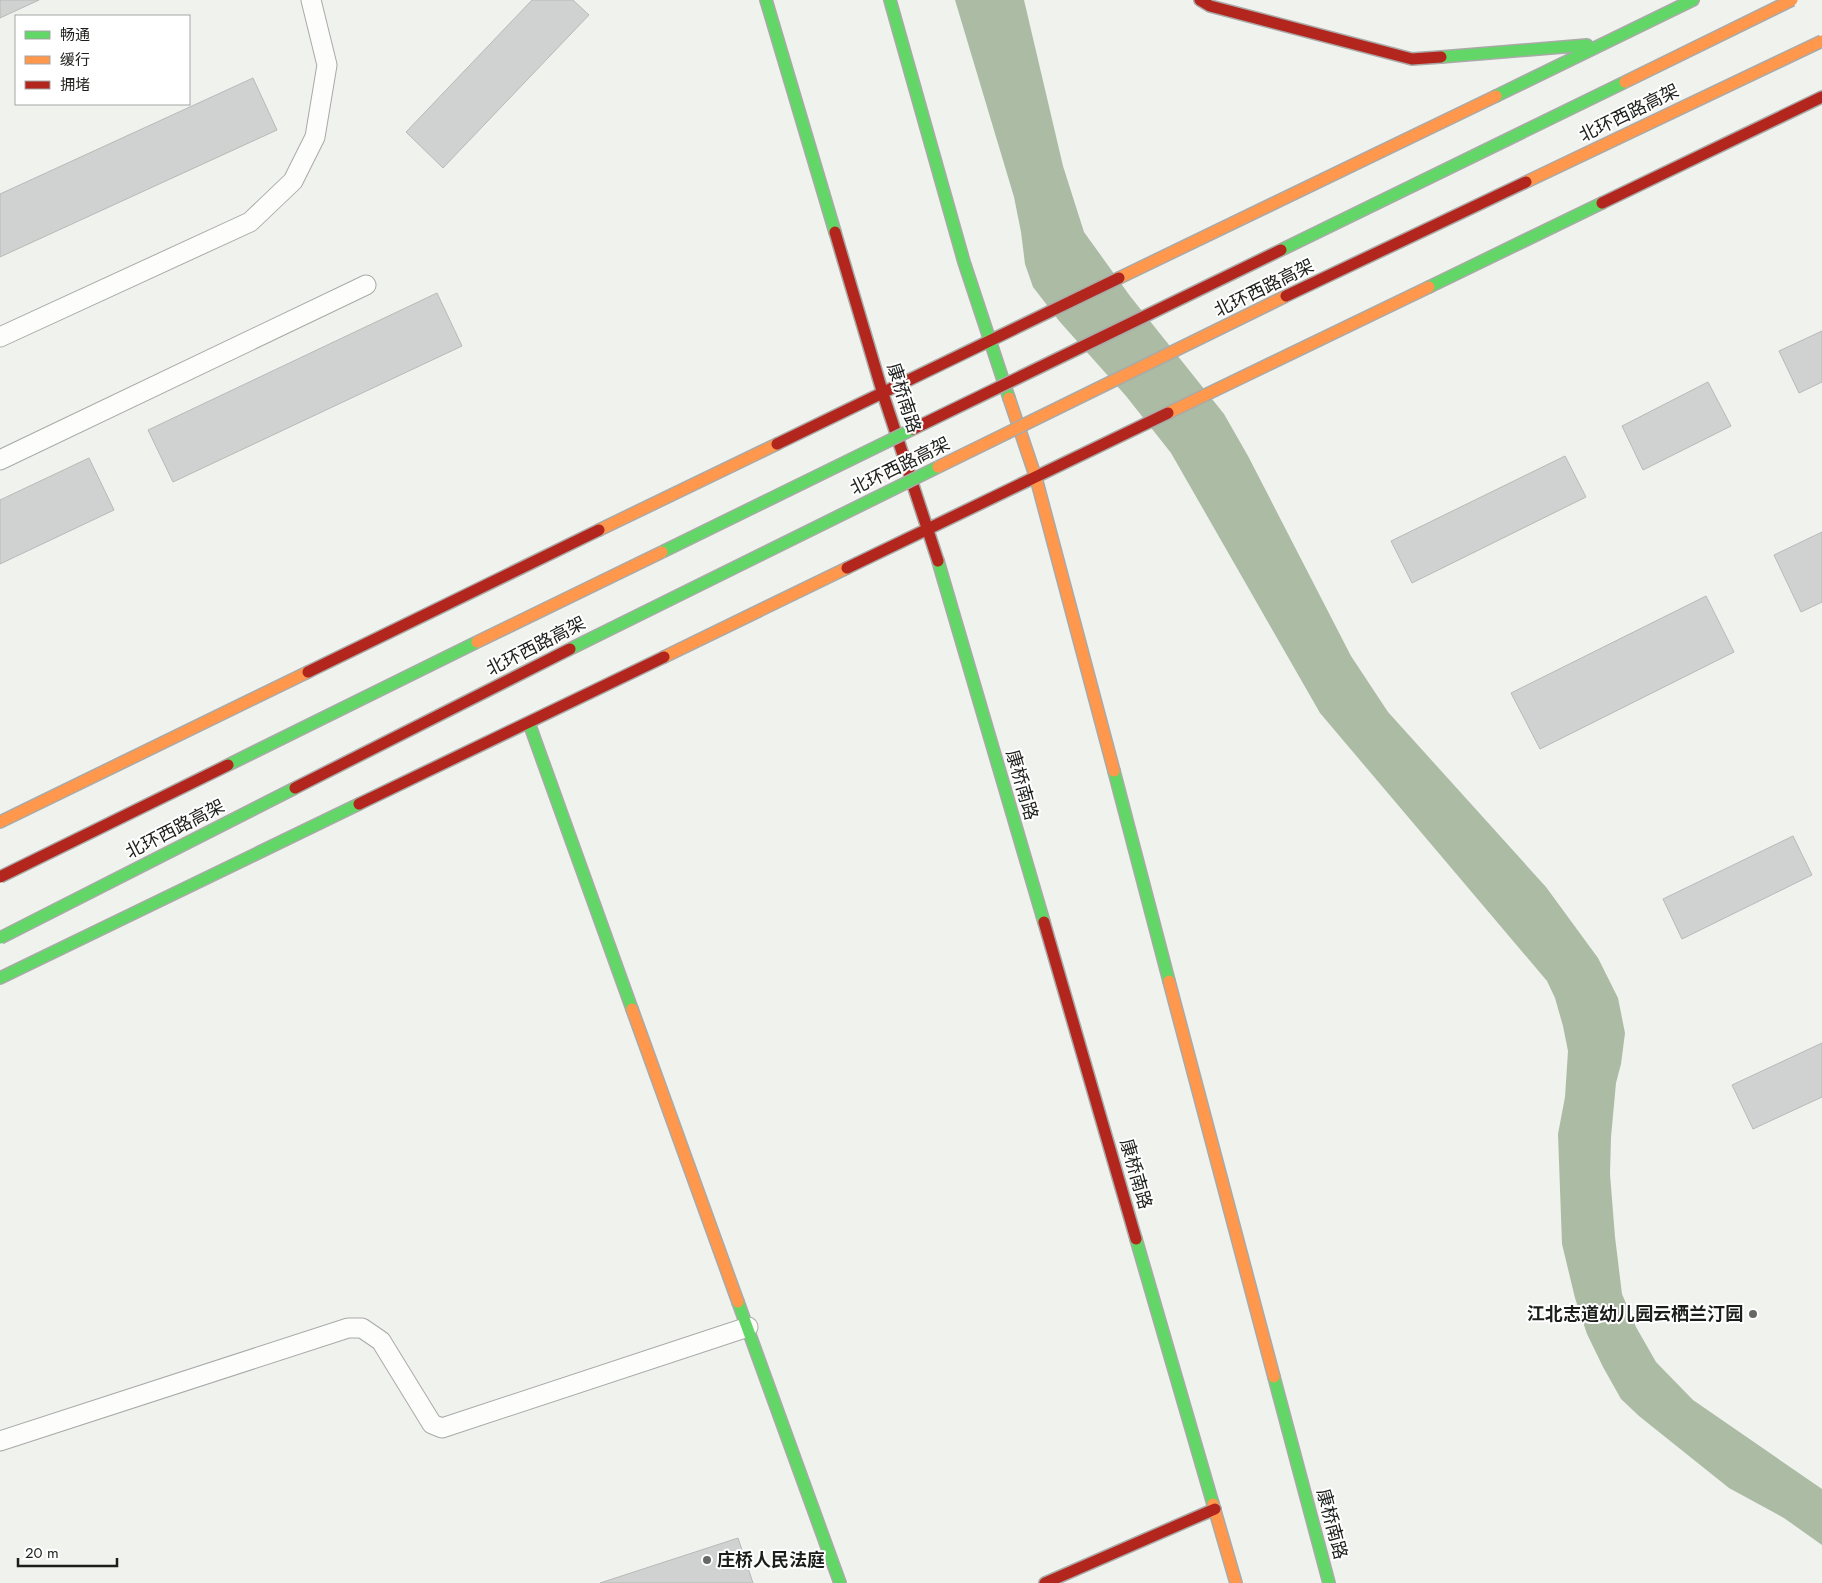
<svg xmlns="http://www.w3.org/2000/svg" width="1822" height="1583" font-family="Jost,'Noto Sans SC',sans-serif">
	<rect width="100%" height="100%" fill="#f0f2ee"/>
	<!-- water -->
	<path fill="#acbba3" d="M955,0H1024L1063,166L1084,232L1130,296L1224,414L1248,456L1351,656L1388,712L1546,887L1598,958L1618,998L1625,1033L1621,1064L1616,1083L1611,1137L1610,1174L1615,1237L1622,1294L1636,1327L1656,1362L1693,1400L1822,1489V1545L1784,1518L1729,1488L1639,1416L1621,1399L1603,1367L1587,1334L1575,1298L1562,1244L1558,1134L1565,1097L1568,1051L1563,1026L1555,998L1547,981L1320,713L1171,453L1126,396L1060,322L1033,287L1025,264L1021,232L1014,197Z"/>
	<!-- building -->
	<path fill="#d0d1d1" stroke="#b8b9b9" d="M0,0H39L0,18Z
		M532,0H573L589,15L443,168L406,132Z
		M253,78L277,130L0,257V194Z
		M437,293L462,346L173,482L148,430Z
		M1822,331V382L1799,393L1779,351Z
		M1708,382L1731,426L1643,470L1622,426Z
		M1565,456L1586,497L1412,583L1391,541Z
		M89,458L114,510L0,564V500Z
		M1822,532V602L1801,612L1774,555Z
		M1706,596L1734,652L1540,749L1511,693Z
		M1793,836L1812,875L1682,939L1663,899Z
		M1822,1043V1097L1753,1129L1732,1085Z
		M738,1538L753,1583H600Z"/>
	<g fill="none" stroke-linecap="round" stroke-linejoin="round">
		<!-- lane casing -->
		<g stroke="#a9aaa8" stroke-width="21">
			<path id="lane" d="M0,337L250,222L293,181L315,137L327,65L311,0
				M0,460L366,285
				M0,1441L348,1328H362L381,1341L432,1424L442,1428L748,1327"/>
		</g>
		<!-- fast casing -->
		<g stroke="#a9aaa8" stroke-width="14">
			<path id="fast" d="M766,0L835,232
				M890,0L964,262L1009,398
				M1441,57L1587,45
				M1496,96L1693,0
				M1429,287L1602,203
				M938,561L1044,922
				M529,723L632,1009
				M1114,771L1169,981
				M0,978L359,804
				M1136,1239L1213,1504
				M738,1302L840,1583
				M1274,1377L1329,1583"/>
		</g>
		<!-- slow casing -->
		<g stroke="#a9aaa8" stroke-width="14">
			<path id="slow" d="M1119,278L1496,96
				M1009,398L1036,478L1114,771
				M1168,413L1429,287
				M599,530L777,444
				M664,657L847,568
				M0,822L308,672
				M1169,981L1274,1377
				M632,1009L738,1302
				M1213,1504L1236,1583"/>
		</g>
		<!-- jam casing -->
		<g stroke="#a9aaa8" stroke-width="14">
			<path id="jam" d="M1200,0L1210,6L1412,59L1441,57
				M1602,203L1822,97
				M835,232L883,394L938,561
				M777,444L1119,278
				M847,568L1168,413
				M308,672L599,530
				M359,804L664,657
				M1044,922L1136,1239
				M1045,1583L1215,1509"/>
		</g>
		<!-- lane -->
		<use href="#lane" stroke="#fdfdfc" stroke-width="19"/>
		<!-- fast -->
		<use href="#fast" stroke="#63d668" stroke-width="11"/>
		<!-- slow -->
		<use href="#slow" stroke="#ff974d" stroke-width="11"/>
		<!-- jam -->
		<use href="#jam" stroke="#b3261e" stroke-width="11"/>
		<!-- fast-bridge casing -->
		<g stroke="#a9aaa8" stroke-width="14" stroke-linecap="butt">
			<path id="fast-bridge" d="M1281,250L1625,82
				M662,552L913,429
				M570,649L938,467
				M228,765L477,642
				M0,938L295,788"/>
		</g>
		<!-- slow-bridge casing -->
		<g stroke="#a9aaa8" stroke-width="14" stroke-linecap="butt">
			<path id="slow-bridge" d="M1625,82L1792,0
				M1526,182L1822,41
				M938,467L1286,296
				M477,642L662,552"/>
		</g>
		<!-- jam-bridge casing -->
		<g stroke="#a9aaa8" stroke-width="14" stroke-linecap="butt">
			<path id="jam-bridge" d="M1286,296L1526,182
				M913,429L1281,250
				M295,788L570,649
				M0,877L228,765"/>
		</g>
		<!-- fast-bridge -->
		<use href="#fast-bridge" stroke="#63d668" stroke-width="11"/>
		<!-- slow-bridge -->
		<use href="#slow-bridge" stroke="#ff974d" stroke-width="11"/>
		<!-- jam-bridge -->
		<use href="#jam-bridge" stroke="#b3261e" stroke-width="11"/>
	</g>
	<!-- markers -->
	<g fill="#666865" stroke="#fff" stroke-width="2">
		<circle cx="1753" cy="1314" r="5"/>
		<circle cx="707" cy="1560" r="5"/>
	</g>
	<g text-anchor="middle" stroke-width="4" stroke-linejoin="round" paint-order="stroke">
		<!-- street labels -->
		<g font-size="18" fill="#1c1e1b" stroke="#fff">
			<text transform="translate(1629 113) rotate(-26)" y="6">北环西路高架</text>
			<text transform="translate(1264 288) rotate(-26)" y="6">北环西路高架</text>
			<text transform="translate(904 398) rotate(72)" y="6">康桥南路</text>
			<text transform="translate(900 466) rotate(-26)" y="6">北环西路高架</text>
			<text transform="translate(536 646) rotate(-27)" y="6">北环西路高架</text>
			<text transform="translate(1022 785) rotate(74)" y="6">康桥南路</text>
			<text transform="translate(175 829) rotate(-27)" y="6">北环西路高架</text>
			<text transform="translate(1136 1174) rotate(74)" y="6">康桥南路</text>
			<text transform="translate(1332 1524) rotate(75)" y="6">康桥南路</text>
		</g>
		<!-- poi labels -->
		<g font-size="18" font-weight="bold" fill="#1c1e1b" stroke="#fff" text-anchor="end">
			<text x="1743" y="1320">江北志道幼儿园云栖兰汀园</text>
			<text x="717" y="1566" text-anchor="start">庄桥人民法庭</text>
		</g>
	</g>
	<!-- legend -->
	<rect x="15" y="15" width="175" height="90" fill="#ffffff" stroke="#a4a5a4"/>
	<rect x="25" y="31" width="25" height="8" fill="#63d668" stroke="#a4a5a4"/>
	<text x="60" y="40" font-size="15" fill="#1c1e1b">畅通</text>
	<rect x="25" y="56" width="25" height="8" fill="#ff974d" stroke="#a4a5a4"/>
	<text x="60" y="65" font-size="15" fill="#1c1e1b">缓行</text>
	<rect x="25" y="81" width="25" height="8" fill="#b3261e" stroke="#a4a5a4"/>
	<text x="60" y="90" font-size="15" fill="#1c1e1b">拥堵</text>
	<!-- scale -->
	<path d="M18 1558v8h99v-8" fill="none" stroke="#1c1e1b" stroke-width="2.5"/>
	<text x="25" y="1558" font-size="15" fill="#1c1e1b" stroke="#ffffff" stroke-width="4" paint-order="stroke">20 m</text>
</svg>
